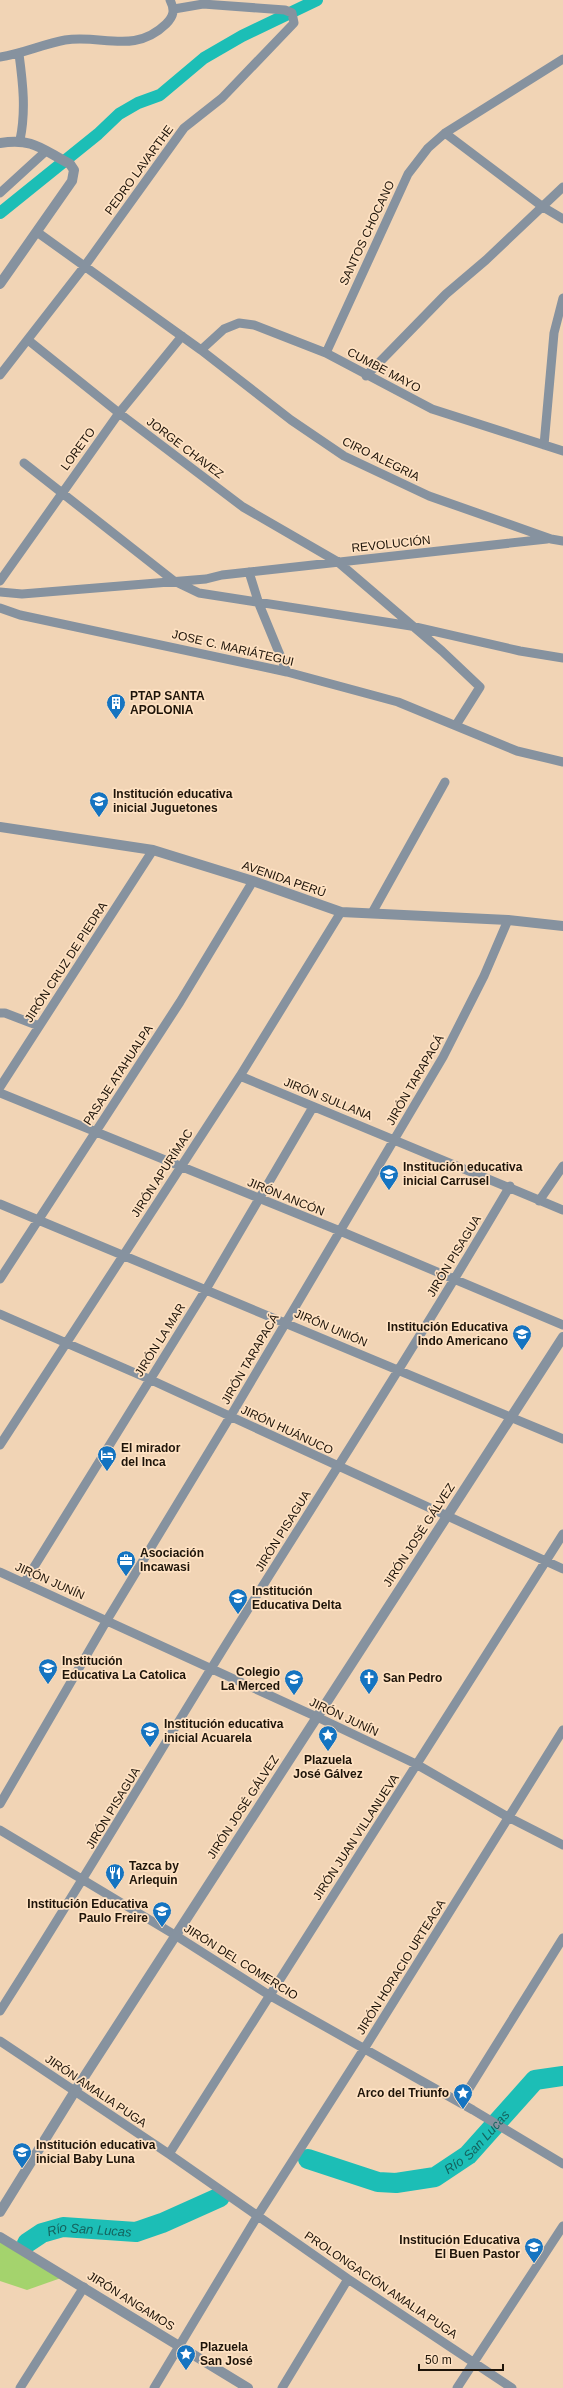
<svg xmlns="http://www.w3.org/2000/svg" width="563" height="2388" font-family="Arial,sans-serif">
	<rect width="100%" height="100%" fill="#f1d4b5"/>
	<!-- green -->
	<path fill="#a4d36d" d="M0,2240L61,2278L27,2290L0,2281Z"/>
	<g fill="none" stroke-linecap="round" stroke-linejoin="round">
		<!-- canal -->
		<path stroke="#1cbeb6" stroke-width="12" d="M0,213L98,134L119,114L138,103L160,95L204,58L242,36L317,0"/>
		<!-- river -->
		<g stroke="#1cbeb6" stroke-width="20">
			<path id="s1" d="M308,2159L378,2182L396,2183L435,2177L468,2155L535,2080L563,2076"/>
			<path id="s2" d="M27,2243L42,2233L63,2227L136,2232L162,2223L220,2197"/>
		</g>
		<!-- minor -->
		<path stroke="#86929f" stroke-width="9" d="M19,54C23,84 26,111 20,140
			M0,57C22,54 43,44 65,40C102,34 134,55 166,24C174,16 175,10 170,0
			M445,133L543,207L563,219
			M0,193L46,151
			M37,232L201,350L291,420L344,456L429,496L551,539L563,541
			M28,340L119,413L243,507L338,562L442,651L480,687L456,725
			M201,350L224,329L239,323L254,325L326,353L432,409L563,451
			M326,353L408,174L428,148L445,133L563,59
			M0,375L84,267L184,128L222,98L294,23L292,13L285,10L203,4L174,9
			M366,376L446,294L486,260L563,187
			M544,445L554,333L563,298
			M24,463L174,581L199,593L411,626L520,651L563,658
			M249,572L259,604L287,672
			M0,581L119,413L182,336
			M0,592L22,594L206,579L222,575L547,539
			M0,608L20,615L287,672L398,702L517,751L563,762
			M372,913L445,782
			M0,1013H5L39,1026
			M240,1076L563,1210
			M0,1087L153,850
			M0,1093L340,1231L563,1325
			M539,1201L563,1166
			M0,1204L563,1439
			M0,1279L180,1002L253,881
			M0,1314L149,1379L563,1569
			M0,1445L240,1076L341,912
			M0,1572L317,1717L416,1764L508,1817L563,1845
			M24,1583L205,1291L313,1107
			M0,1804L107,1620L230,1417L443,1057L484,976L508,920
			M0,1830L175,1935L269,1995L473,2110L563,2164
			M0,2011C79,1888 153,1762 230,1638C324,1488 420,1339 510,1186
			M0,2041L169,2154L348,2279L512,2388
			M460,2103L563,1938
			M169,2154L563,1534
			M20,2388L84,2287
			M154,2388L258,2215L364,2049L563,1730
			M282,2388L348,2279
			M457,2388L563,2226"/>
		<!-- tertiary -->
		<path stroke="#86929f" stroke-width="10" d="M0,143C34,138 41,149 70,164L74,170L72,181L0,284
			M0,827L153,850L253,881L341,912L508,920L563,926
			M0,2212L75,2091L563,1337
			M0,2237L248,2388"/>
	</g>
	<!-- icons -->
	<defs>
		<g id="building-pin" transform="scale(1)"><path d="M0 17L-7.5 6A9.5 9.5 0 1 1 7.5 6Z" fill="#1574c1" stroke="#fee1c2"/><path d="M-4-6H4V6H1V3H-1V6H-4ZM-2.5-4.3h1.7v1.8h-1.7ZM.8-4.3h1.7v1.8H.8ZM-2.5-1h1.7V.8h-1.7ZM.8-1h1.7V.8H.8Z" fill="#fff"/></g>
		<g id="school-pin" transform="scale(1)"><path d="M0 17L-7.5 6A9.5 9.5 0 1 1 7.5 6Z" fill="#1574c1" stroke="#fee1c2"/><path d="M0-5L7-2L0 1L-7-2ZM-4 1L0 2.5L4 1V4Q0 6-4 4Z" fill="#fff"/></g>
		<g id="hotel-pin" transform="scale(1)"><path d="M0 17L-7.5 6A9.5 9.5 0 1 1 7.5 6Z" fill="#1574c1" stroke="#fee1c2"/><path d="M-6-4.5h1.5V1H6V5H4.5V3h-9V5H-6ZM-4 0a1.8 1.8 0 1 1 3.6 0ZM.5 0V-2.5h3Q6-2.5 6 0Z" fill="#fff"/></g>
		<g id="office-pin" transform="scale(1)"><path d="M0 17L-7.5 6A9.5 9.5 0 1 1 7.5 6Z" fill="#1574c1" stroke="#fee1c2"/><path d="M-6-3h4V-5.5h4V-3h4V5H-6ZM-1-4.5V-3h2v-1.5ZM-6 0V1H6V0Z" fill="#fff"/></g>
		<g id="church-pin" transform="scale(1)"><path d="M0 17L-7.5 6A9.5 9.5 0 1 1 7.5 6Z" fill="#1574c1" stroke="#fee1c2"/><path d="M-1.2-6h2.4v3.5h3.3v2.4h-3.3V6h-2.4V-.1h-3.3v-2.4h3.3Z" fill="#fff"/></g>
		<g id="sight-pin" transform="scale(1)"><path d="M0 17L-7.5 6A9.5 9.5 0 1 1 7.5 6Z" fill="#1574c1" stroke="#fee1c2"/><path d="M0-6L1.8-2.2L6-1.7L2.9 1.2L3.7 5.4L0 3.3L-3.7 5.4L-2.9 1.2L-6-1.7L-1.8-2.2Z" fill="#fff"/></g>
		<g id="restaurant-pin" transform="scale(1)"><path d="M0 17L-7.5 6A9.5 9.5 0 1 1 7.5 6Z" fill="#1574c1" stroke="#fee1c2"/><path d="M-5-6h1v4h1v-4h1v4h1v-4h1v5L-1.5 .5V6h-2V.5L-5-1ZM5-6V6H3V1.5H1.5Q1.5-4 5-6Z" fill="#fff"/></g>
	</defs>
	<g fill-rule="evenodd">
		<use href="#building-pin" x="116" y="703"/>
		<use href="#school-pin" x="99" y="801"/>
		<use href="#school-pin" x="389" y="1174"/>
		<use href="#school-pin" x="522" y="1334"/>
		<use href="#hotel-pin" x="107" y="1455"/>
		<use href="#office-pin" x="126" y="1560"/>
		<use href="#school-pin" x="238" y="1598"/>
		<use href="#school-pin" x="48" y="1668"/>
		<use href="#church-pin" x="369" y="1678"/>
		<use href="#school-pin" x="294" y="1679"/>
		<use href="#school-pin" x="150" y="1731"/>
		<use href="#sight-pin" x="328" y="1735"/>
		<use href="#restaurant-pin" x="115" y="1873"/>
		<use href="#school-pin" x="162" y="1911"/>
		<use href="#sight-pin" x="463" y="2093"/>
		<use href="#school-pin" x="22" y="2152"/>
		<use href="#school-pin" x="534" y="2247"/>
		<use href="#sight-pin" x="186" y="2354"/>
	</g>
	<g text-anchor="middle" stroke-width="3.5" stroke-linejoin="round" paint-order="stroke">
		<!-- street labels -->
		<g font-size="12" fill="#1e1409" stroke="#fee1c2">
			<text transform="translate(139 170) rotate(-54)" y="4">PEDRO LAVARTHE</text>
			<text transform="translate(367 233) rotate(-65)" y="4">SANTOS CHOCANO</text>
			<text transform="translate(384 370) rotate(28)" y="4">CUMBE MAYO</text>
			<text transform="translate(185 448) rotate(37)" y="4">JORGE CHAVEZ</text>
			<text transform="translate(78 449) rotate(-54)" y="4">LORETO</text>
			<text transform="translate(381 459) rotate(26)" y="4">CIRO ALEGRIA</text>
			<text transform="translate(391 544) rotate(-6)" y="4">REVOLUCIÓN</text>
			<text transform="translate(233 648) rotate(13)" y="4">JOSE C. MARIÁTEGUI</text>
			<text transform="translate(284 879) rotate(19)" y="4">AVENIDA PERÚ</text>
			<text transform="translate(66 962) rotate(-57)" y="4">JIRÓN CRUZ DE PIEDRA</text>
			<text transform="translate(118 1075) rotate(-57)" y="4">PASAJE ATAHUALPA</text>
			<text transform="translate(415 1080) rotate(-60)" y="4">JIRÓN TARAPACÁ</text>
			<text transform="translate(328 1099) rotate(22)" y="4">JIRÓN SULLANA</text>
			<text transform="translate(162 1173) rotate(-57)" y="4">JIRÓN APURÍMAC</text>
			<text transform="translate(286 1197) rotate(22)" y="4">JIRÓN ANCÓN</text>
			<text transform="translate(454 1256) rotate(-59)" y="4">JIRÓN PISAGUA</text>
			<text transform="translate(331 1328) rotate(23)" y="4">JIRÓN UNIÓN</text>
			<text transform="translate(160 1340) rotate(-58)" y="4">JIRÓN LA MAR</text>
			<text transform="translate(250 1359) rotate(-60)" y="4">JIRÓN TARAPACÁ</text>
			<text transform="translate(287 1430) rotate(25)" y="4">JIRÓN HUÁNUCO</text>
			<text transform="translate(283 1531) rotate(-58)" y="4">JIRÓN PISAGUA</text>
			<text transform="translate(419 1535) rotate(-57)" y="4">JIRÓN JOSÉ GÁLVEZ</text>
			<text transform="translate(50 1581) rotate(24)" y="4">JIRÓN JUNÍN</text>
			<text transform="translate(344 1717) rotate(25)" y="4">JIRÓN JUNÍN</text>
			<text transform="translate(243 1807) rotate(-57)" y="4">JIRÓN JOSÉ GÁLVEZ</text>
			<text transform="translate(113 1808) rotate(-59)" y="4">JIRÓN PISAGUA</text>
			<text transform="translate(356 1837) rotate(-57)" y="4">JIRÓN JUAN VILLANUEVA</text>
			<text transform="translate(241 1962) rotate(32)" y="4">JIRÓN DEL COMERCIO</text>
			<text transform="translate(401 1967) rotate(-58)" y="4">JIRÓN HORACIO URTEAGA</text>
			<text transform="translate(96 2091) rotate(34)" y="4">JIRÓN AMALIA PUGA</text>
			<text transform="translate(381 2285) rotate(34)" y="4">PROLONGACIÓN AMALIA PUGA</text>
			<text transform="translate(131 2301) rotate(32)" y="4">JIRÓN ANGAMOS</text>
		</g>
		<!-- poi labels -->
		<g font-size="12" font-weight="bold" fill="#1e1409" stroke="#fee1c2" text-anchor="start">
			<text x="130" y="700">PTAP SANTA<tspan x="130" dy="14">APOLONIA</tspan></text>
			<text x="113" y="798">Institución educativa<tspan x="113" dy="14">inicial Juguetones</tspan></text>
			<text x="403" y="1171">Institución educativa<tspan x="403" dy="14">inicial Carrusel</tspan></text>
			<text x="508" y="1331" text-anchor="end">Institución Educativa<tspan x="508" dy="14">Indo Americano</tspan></text>
			<text x="121" y="1452">El mirador<tspan x="121" dy="14">del Inca</tspan></text>
			<text x="140" y="1557">Asociación<tspan x="140" dy="14">Incawasi</tspan></text>
			<text x="252" y="1595">Institución<tspan x="252" dy="14">Educativa Delta</tspan></text>
			<text x="62" y="1665">Institución<tspan x="62" dy="14">Educativa La Catolica</tspan></text>
			<text x="280" y="1676" text-anchor="end">Colegio<tspan x="280" dy="14">La Merced</tspan></text>
			<text x="383" y="1682">San Pedro</text>
			<text x="164" y="1728">Institución educativa<tspan x="164" dy="14">inicial Acuarela</tspan></text>
			<text x="328" y="1764" text-anchor="middle">Plazuela<tspan x="328" dy="14">José Gálvez</tspan></text>
			<text x="129" y="1870">Tazca by<tspan x="129" dy="14">Arlequin</tspan></text>
			<text x="148" y="1908" text-anchor="end">Institución Educativa<tspan x="148" dy="14">Paulo Freire</tspan></text>
			<text x="449" y="2097" text-anchor="end">Arco del Triunfo</text>
			<text x="36" y="2149">Institución educativa<tspan x="36" dy="14">inicial Baby Luna</tspan></text>
			<text x="520" y="2244" text-anchor="end">Institución Educativa<tspan x="520" dy="14">El Buen Pastor</tspan></text>
			<text x="200" y="2351">Plazuela<tspan x="200" dy="14">San José</tspan></text>
		</g>
		<!-- water labels -->
		<g font-size="13" font-style="italic" fill="#14645f" stroke="#fee1c2">
			<text dy="5" stroke="none"><textPath href="#s1" startOffset="186">Río San Lucas</textPath></text>
			<text dy="5" stroke="none"><textPath href="#s2" startOffset="66">Río San Lucas</textPath></text>
		</g>
	</g>
	<!-- scale -->
	<path d="M419 2364v6h84v-6" fill="none" stroke="#1e1409" stroke-width="2"/>
	<text x="425" y="2364" font-size="12" fill="#1e1409" stroke="#fee1c2" stroke-width="3" paint-order="stroke">50 m</text>
</svg>
